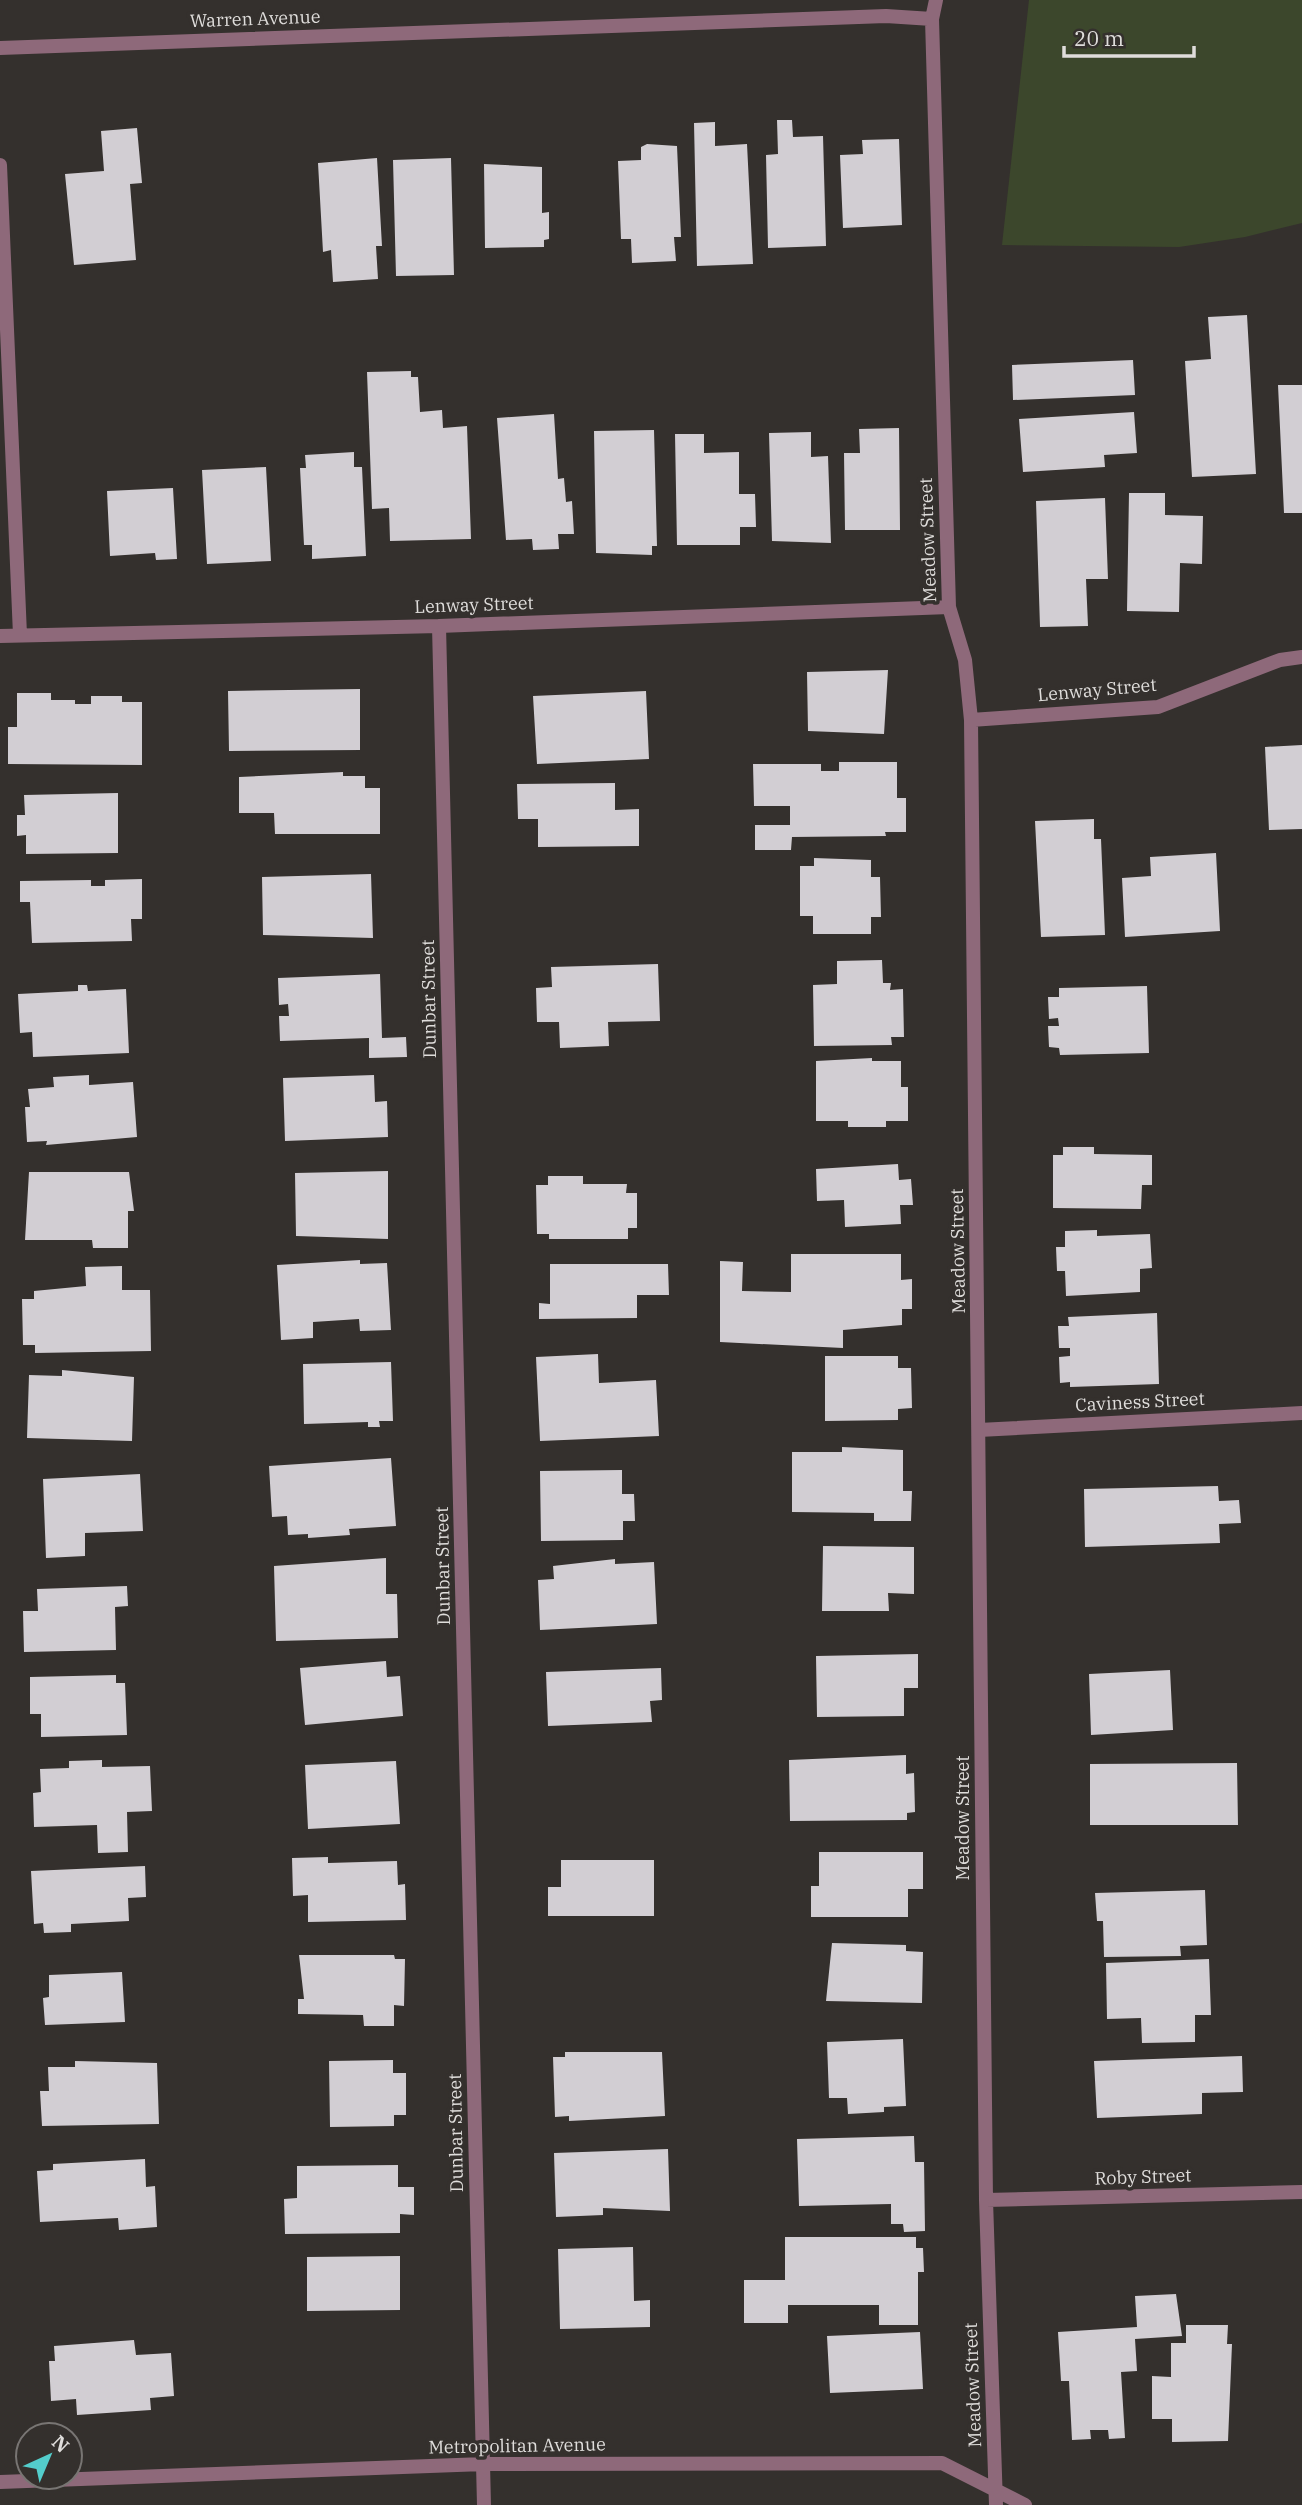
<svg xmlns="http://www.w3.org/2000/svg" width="1302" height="2505" font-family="'IBM Plex Serif',serif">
	<rect width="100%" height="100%" fill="#34302d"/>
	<!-- green -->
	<path fill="#3c472c" d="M1029,0H1302V223L1245,237L1179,247L1002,245Z"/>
	<!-- building -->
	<path fill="#d2ced3" d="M777,120H792L793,137L823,136L826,246L768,248L766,155L778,154Z
		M715,122V146L747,144L753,264L697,266L694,123Z
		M137,128L142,183L130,184L136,260L74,265L65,174L104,171L101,131Z
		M899,139L902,225L843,228L840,155L863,154L862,140Z
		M647,144L677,146L681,237H674L676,261L632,263L631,239H621L618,161L641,160V147Z
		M377,158L382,246H376L378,279L333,282L331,250L323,252L318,163Z
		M451,158L454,275L396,276L393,160Z
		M484,164L542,167V213L549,212V239L544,240V247L485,248Z
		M1247,315L1256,474L1192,477L1185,361L1211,359L1208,317Z
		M1133,360L1135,395L1013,400L1012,365Z
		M411,371V377H418L420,412L442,410L443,428L467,426L471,539L390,541L389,508L372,509L367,372Z
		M1278,385H1302V513H1284Z
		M1134,412L1137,453L1104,455L1105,467L1023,472L1019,419Z
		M554,414L558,479L564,478L566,502L572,501L574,534H558L559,549L533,550L532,539L506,540L497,418Z
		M899,428L900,530H845L844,453H860L859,429Z
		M654,430L657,546H652V555L596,553L594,431Z
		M811,432V457L828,456L831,543L772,541L769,433Z
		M675,434H704V453L739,452V494H755L756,527H740V545H677Z
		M354,452V467H362L366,556L312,559V545H304L300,468H306L305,455Z
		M266,467L271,561L207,564L202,470Z
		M173,488L177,559L156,560L155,553L110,556L107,491Z
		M1129,493H1165V515L1203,516L1202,564L1180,563L1179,612L1127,611Z
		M1105,498L1108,579H1086L1088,626L1040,627L1036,501Z
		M888,670L884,734L808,731L807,672Z
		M360,689V750L229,751L228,691Z
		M646,691L649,759L537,764L533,696Z
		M17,693H51V700H75V704H91V696H122V702H142V765L8,764V727H17Z
		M1302,745V829L1269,830L1265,747Z
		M839,762H897V798H906V832H885L886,836L792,837L791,850H755V825H790V806H754L753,764H821V771H839Z
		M343,772V776H365V788H380V834H275L274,813H239V777Z
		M615,783V810L639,809V846L538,847V819H518L517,784Z
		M118,793V853L26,854V835L17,836V815H25L24,795Z
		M1094,819V839H1101L1105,935L1041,937L1035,821Z
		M1216,853L1220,931L1125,937L1122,878L1151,876L1150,857Z
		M814,858L871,860V877H880L881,917H871V934H813V916H800V866H814Z
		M371,874L373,938L263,935L262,877Z
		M142,879V919H131L132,941L32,943L30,902H20V881L91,880V886H105V880Z
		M882,960L883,983H891L890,990L903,989L904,1037H891L892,1045L814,1046L813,985L837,984V961Z
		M658,964L660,1021L608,1022L609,1046L560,1048L559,1022H537L536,988L552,987L551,967Z
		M380,974L382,1038L406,1037L407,1057L369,1058V1038L280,1041L279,1016H289L288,1004L279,1005L278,978Z
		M78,985H87L88,991L126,989L129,1053L33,1057L32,1032L20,1033L18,994L78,991Z
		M1147,986L1149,1053L1060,1055L1059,1048L1049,1047L1048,1026H1059L1058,1018L1049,1019L1048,997H1059V988Z
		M872,1058V1061H901V1087H908V1121H886V1127H848V1121H816V1061Z
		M89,1075V1085L133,1082L137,1137L46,1145L47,1141L27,1142L25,1107H30L28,1089L54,1087L53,1077Z
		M374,1075L375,1102L387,1101L388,1137L285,1141L283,1078Z
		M1063,1147H1094V1154L1152,1155V1185H1142L1141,1209L1053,1208V1155H1063Z
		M898,1164L899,1180L911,1179L913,1205H900L901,1224L845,1227L844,1200L817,1201L816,1169Z
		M388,1171V1239L296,1236L295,1173Z
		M29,1172H129L134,1211H128V1248H93L92,1240H25Z
		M548,1176H583V1184H627L626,1193H637V1228H628V1239H549V1234H537L536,1185H548Z
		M1097,1230V1236L1150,1234L1152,1268L1140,1269V1292L1066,1296L1065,1271H1057L1056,1247H1065V1231Z
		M791,1254H901V1280L912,1279V1309H902V1325L843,1330V1348L720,1342V1261L743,1262L742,1291L791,1292Z
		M360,1260V1264L387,1263L391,1330L360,1331L359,1319L313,1322V1338L281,1340L277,1265Z
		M550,1264H668L669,1295H637V1318L539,1319V1303L550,1304Z
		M122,1266V1290H150L151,1351L35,1353V1345H23L22,1299H34V1291L86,1286L85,1267Z
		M1157,1313L1159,1384L1070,1387V1382L1060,1383L1059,1357L1070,1356V1348H1059L1058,1326H1069L1068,1317Z
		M598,1354L599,1383L656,1380L659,1436L540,1441L536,1357Z
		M825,1356H898V1368H911L912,1408L898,1409V1420L825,1421Z
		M391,1362L393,1421H379L380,1427H368V1422L304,1424L303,1364Z
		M62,1370L134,1377L132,1441L27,1438L29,1375L62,1376Z
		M842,1447L903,1450V1491H912L911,1521H874V1513L792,1512V1452H842Z
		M391,1458L396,1526L349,1529L350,1535L308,1538V1534L288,1535L287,1516L272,1517L269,1466Z
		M622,1470V1494H634L635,1521H623V1540L541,1541L540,1471Z
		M140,1474L143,1531L85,1533V1556L46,1558L43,1479Z
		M1218,1486L1219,1501L1239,1500L1241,1523L1219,1524L1220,1543L1085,1547L1084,1489Z
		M823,1546L914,1547V1594L888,1593L889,1611H822Z
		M386,1558V1594H397L398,1638L276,1641L274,1566Z
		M615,1559V1564L654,1562L657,1624L540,1630L538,1580L554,1579L553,1566Z
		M127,1586L128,1606L115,1607L116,1650L24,1652L23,1611H38L37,1589Z
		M918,1654V1688H904V1716L817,1717L816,1656Z
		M386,1661L387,1677L400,1676L403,1716L305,1725L300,1668Z
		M661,1668L662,1700L650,1701L652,1722L548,1726L546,1672Z
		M1170,1670L1173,1730L1091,1735L1089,1674Z
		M116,1675V1683H125L127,1735L41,1737V1714H30V1677Z
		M906,1755V1774L914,1773L915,1812L907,1813V1820L790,1821L789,1760Z
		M102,1760V1767L150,1766L152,1811L127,1812L128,1852L98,1853L97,1825L34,1827L33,1793L41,1792L40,1769L69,1768V1761Z
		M396,1761L400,1824L308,1829L305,1765Z
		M1237,1763L1238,1825H1090V1764Z
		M819,1852H923V1889H908V1917H811V1886H819Z
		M328,1857V1863L397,1861L398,1885L405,1884L406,1920L308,1922V1895L293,1896L292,1858Z
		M561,1860H654V1916H548V1887H561Z
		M145,1866L146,1897L128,1898L129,1921L71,1924V1932L44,1933L43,1923L34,1924L31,1871Z
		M1205,1890L1207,1945L1180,1946L1181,1956L1104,1957L1103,1921H1097L1095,1893Z
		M832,1943L906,1945V1951L923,1952L922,2003L826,2001Z
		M299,1955H394L395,1959H405L404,2006L394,2005V2026H364L363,2015L298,2014V1999H304Z
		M1209,1959L1211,2015H1195V2042L1142,2043L1141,2018L1107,2019L1106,1963Z
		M122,1972L125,2022L45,2025L43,1998L49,1997V1975Z
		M903,2039L906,2106L884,2107V2112L848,2114L847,2098H829L827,2042Z
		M565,2052H662L665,2116L569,2121V2116L555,2117L553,2057H565Z
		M1242,2056L1243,2092L1202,2093V2114L1097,2118L1094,2061Z
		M393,2060V2073H406V2115H394V2126L330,2127L329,2061Z
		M75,2061L157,2063L159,2124L42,2126L40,2091H49L48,2067H75Z
		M914,2136L915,2162H924L925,2231L904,2232L903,2224H891V2204L799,2206L797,2139Z
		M668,2149L670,2211L603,2208V2215L556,2217L554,2153Z
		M145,2159L146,2187L155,2186L157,2227L119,2230L118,2218L40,2222L37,2171L53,2170V2164Z
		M398,2165V2187H414V2215L400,2214V2233L285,2234L284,2199L297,2198V2166Z
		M785,2237H916V2248H923L924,2272H918V2325H879V2305H788V2323H744V2280H785Z
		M633,2247L634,2301L650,2300V2327L560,2329L558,2249Z
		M400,2256V2310L307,2311V2257Z
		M1176,2294L1182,2336L1135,2339L1137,2371L1121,2372L1125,2438L1109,2439L1108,2430H1090L1091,2439L1072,2440L1069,2381H1061L1058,2332L1137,2327L1135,2296Z
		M1186,2325H1228L1227,2344H1232L1228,2441L1172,2442V2419H1152V2376L1171,2377V2343H1186Z
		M920,2332L923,2389L830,2393L827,2336Z
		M134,2340L136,2355L171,2353L174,2396L150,2398L151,2410L77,2415L76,2399L51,2401L49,2361H55L54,2346Z"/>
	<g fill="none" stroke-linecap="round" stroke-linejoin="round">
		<!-- street -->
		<path stroke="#8e697a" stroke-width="14" d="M936,0L932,19L949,607L965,660L971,720L986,2200L996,2505
			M0,48L886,16L932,19
			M0,165L20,635
			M439,626L484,2505
			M0,636L439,626L949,607
			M971,720L1158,707L1280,660L1302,657
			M979,1430L1302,1413
			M986,2200L1302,2192
			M0,2482L484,2464L942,2463L1025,2505"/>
	</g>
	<g text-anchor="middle" stroke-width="7" stroke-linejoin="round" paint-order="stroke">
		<!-- street labels -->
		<g font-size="18" fill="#dfdddb" stroke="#34302d">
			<text transform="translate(255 19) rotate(-2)" y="6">Warren Avenue</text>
			<text transform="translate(928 540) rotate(-92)" y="6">Meadow Street</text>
			<text transform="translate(474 605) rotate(-2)" y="6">Lenway Street</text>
			<text transform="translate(1097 690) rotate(-5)" y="6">Lenway Street</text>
			<text transform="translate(429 999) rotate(-91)" y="6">Dunbar Street</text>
			<text transform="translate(958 1251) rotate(-91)" y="6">Meadow Street</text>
			<text transform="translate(1140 1402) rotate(-3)" y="6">Caviness Street</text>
			<text transform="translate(443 1566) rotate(-91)" y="6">Dunbar Street</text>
			<text transform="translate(963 1818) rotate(-90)" y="6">Meadow Street</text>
			<text transform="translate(456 2133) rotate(-91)" y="6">Dunbar Street</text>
			<text transform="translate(1143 2177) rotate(-2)" y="6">Roby Street</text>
			<text transform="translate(973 2385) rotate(-92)" y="6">Meadow Street</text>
			<text transform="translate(517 2446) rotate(-1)" y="6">Metropolitan Avenue</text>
		</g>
	</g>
	<!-- north arrow -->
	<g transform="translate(49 2456) rotate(44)"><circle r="33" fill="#34302d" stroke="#787573" stroke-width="2"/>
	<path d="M0-5L12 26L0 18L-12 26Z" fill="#53cdcb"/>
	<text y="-10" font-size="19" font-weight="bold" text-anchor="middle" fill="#dfdddb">N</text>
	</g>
	<!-- scale -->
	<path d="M1064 46v10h130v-10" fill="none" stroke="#dfdddb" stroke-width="3.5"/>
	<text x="1074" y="46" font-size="21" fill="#dfdddb" stroke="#34302d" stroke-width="5" paint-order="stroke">20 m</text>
</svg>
